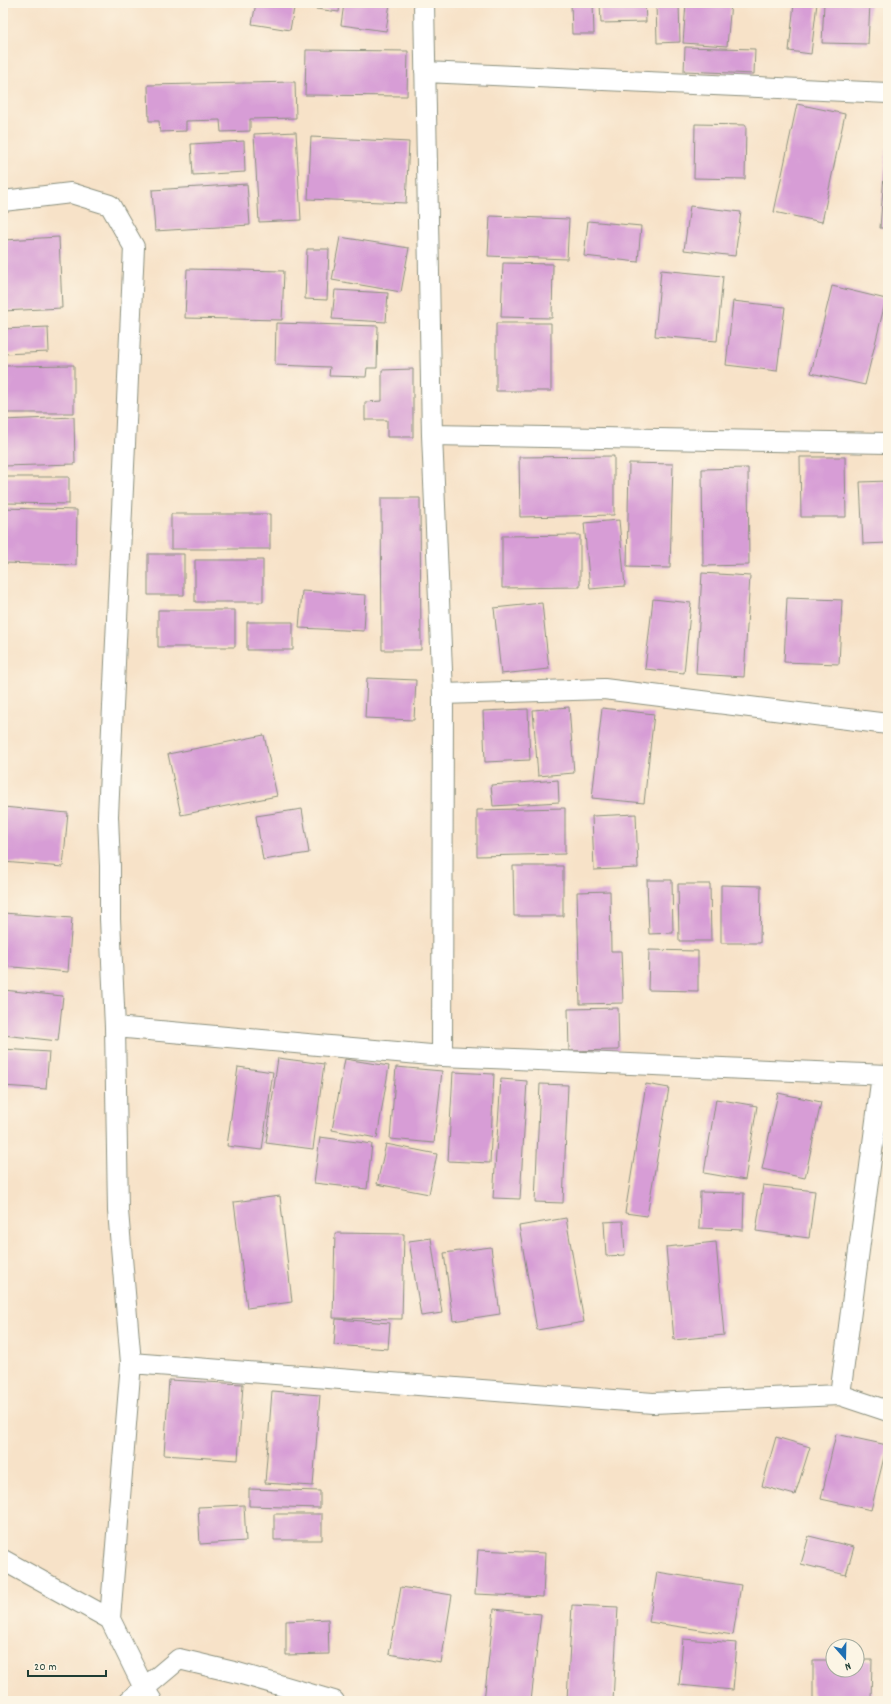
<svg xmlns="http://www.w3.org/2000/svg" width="891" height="1704" font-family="Dekko,sans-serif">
	<rect width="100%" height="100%" fill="#fcf5e5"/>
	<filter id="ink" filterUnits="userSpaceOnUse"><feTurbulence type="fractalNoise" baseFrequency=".025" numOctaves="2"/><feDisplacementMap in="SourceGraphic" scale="8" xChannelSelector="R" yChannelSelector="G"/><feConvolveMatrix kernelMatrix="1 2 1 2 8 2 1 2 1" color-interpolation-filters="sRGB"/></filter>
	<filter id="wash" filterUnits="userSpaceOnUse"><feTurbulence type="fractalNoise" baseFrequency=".012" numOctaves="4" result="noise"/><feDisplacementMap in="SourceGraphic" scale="16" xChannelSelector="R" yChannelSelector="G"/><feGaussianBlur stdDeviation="0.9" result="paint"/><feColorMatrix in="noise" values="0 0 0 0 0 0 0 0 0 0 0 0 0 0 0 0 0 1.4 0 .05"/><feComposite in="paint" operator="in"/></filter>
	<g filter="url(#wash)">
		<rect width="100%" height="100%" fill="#f7e2c8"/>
		<g id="blocks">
			<!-- building -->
			<path fill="#d79dd6" d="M256,3H295L290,30L252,24Z
				M317,3H340L339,12L316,9Z
				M344,3H390L386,31L341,25Z
				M571,3H593L594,34H572Z
				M600,3H645L646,22L601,23Z
				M656,3H679L680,42L657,43Z
				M686,3H731L727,46L683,43Z
				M794,3H817L811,54L789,51Z
				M824,3H870L868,44L822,43Z
				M685,47L755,49L754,74L684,71Z
				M306,50L408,51L407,96L305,95Z
				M295,82L296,118L250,119V131L221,132L220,120L186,121V131L160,132L159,121H149L148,85Z
				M797,104L845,114L822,222L774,212Z
				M695,124L746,125L745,179L694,178Z
				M296,132L301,220L259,222L254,134Z
				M311,137L409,142L406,203L308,199Z
				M244,141L245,172L193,175L191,144Z
				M886,149L888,150V228H880Z
				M247,184L250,225L155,231L152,190Z
				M690,206L741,212L735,256L684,250Z
				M490,216L569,219L567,259L488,256Z
				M588,221L641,226L638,262L584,256Z
				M59,237L62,308L3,311V240Z
				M340,237L409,248L401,292L332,280Z
				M307,249H329L327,300L305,299Z
				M503,263L553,264L552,318L501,317Z
				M187,269L284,271L282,320L185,318Z
				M661,270L723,276L717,341L655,336Z
				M832,286L886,299L865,385L811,373Z
				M335,290L388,293L386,322L332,319Z
				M733,301L785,307L777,371L726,365Z
				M276,323L378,326L377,368H367L366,377L329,376L330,367L275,365Z
				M496,323H551V391H496Z
				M48,327L49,352L3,354V329Z
				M74,365V413H3V366Z
				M413,369V437H387V420H365V402L382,401V370Z
				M74,417L75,464L3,466V420Z
				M614,456V515L520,517L519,457Z
				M800,457H845L846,517H801Z
				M629,463L673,464L670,568L627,567Z
				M748,468L749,565L703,566L702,469Z
				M3,477H69V504L3,503Z
				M888,481V543L863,544L860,482Z
				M381,498H420L421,650H382Z
				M3,508L77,510L76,565L3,563Z
				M171,514H270V549H171Z
				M619,520L625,586L590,589L584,523Z
				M580,535V587L502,588V536Z
				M148,554H184V595H148Z
				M195,560H263V602H195Z
				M702,573L750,576L744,677L696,674Z
				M302,591L366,595L364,631L299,628Z
				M787,598L842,600L839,664L784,662Z
				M653,599L691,603L684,673L645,669Z
				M542,603L549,669L501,674L494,608Z
				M158,610H235V647H158Z
				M247,622H293V650H247Z
				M367,678L416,680L414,720L365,718Z
				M569,707L574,773L538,776L533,710Z
				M602,708L654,714L644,803L592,798Z
				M528,709L530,760L485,762L483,711Z
				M264,735L277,796L181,815L168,754Z
				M558,780L559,802L493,806L491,785Z
				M3,807L68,813L63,867L3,862Z
				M565,808V854L477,856V810Z
				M302,809L309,853L263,860L256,816Z
				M636,814L638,868L594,870L592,816Z
				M513,866H563V916H514Z
				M647,880H672L673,933L649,934Z
				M678,884H710L711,941H679Z
				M721,885L761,886L760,943H721Z
				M610,891L611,951H621L623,1003L580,1004L577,892Z
				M3,913L72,918L68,972L3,966Z
				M649,950L698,951V991L648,990Z
				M3,990L63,996L58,1041L3,1035Z
				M618,1008L619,1050L569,1051L568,1009Z
				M3,1049L49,1052L46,1089L3,1086Z
				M278,1058L324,1064L313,1149L266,1143Z
				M345,1059L389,1066L377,1138L332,1130Z
				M238,1067L273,1072L262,1150L227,1146Z
				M396,1067L442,1071L434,1143L390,1139Z
				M453,1072L494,1074L490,1163L448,1161Z
				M501,1079L527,1081L520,1199L493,1198Z
				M540,1084L568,1085L563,1203L535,1202Z
				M646,1084L669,1088L647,1216L625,1213Z
				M778,1093L821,1102L805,1178L762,1169Z
				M716,1099L757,1106L745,1180L704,1173Z
				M320,1137L372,1144L367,1189L314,1183Z
				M386,1144L437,1154L429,1194L377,1184Z
				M763,1185L815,1191L809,1238L756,1231Z
				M700,1192L744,1193L743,1230L699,1228Z
				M280,1196L292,1302L247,1308L234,1202Z
				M566,1218L584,1322L537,1330L519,1226Z
				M623,1221L625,1255L606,1256L604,1222Z
				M335,1233L404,1234L402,1319L333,1318Z
				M431,1238L442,1313L421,1316L409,1241Z
				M716,1242L724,1335L674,1340L666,1247Z
				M491,1247L500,1314L453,1321L444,1253Z
				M336,1319L390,1323L388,1349L334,1345Z
				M169,1380L243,1384L238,1460L164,1455Z
				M272,1391L320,1395L313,1486L265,1483Z
				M836,1434L887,1445L871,1510L821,1499Z
				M776,1437L810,1447L795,1495L762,1486Z
				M249,1489L320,1491V1508L249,1506Z
				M244,1505L246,1541L200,1544L198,1507Z
				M274,1514H322V1540H274Z
				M809,1536L854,1547L846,1575L801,1564Z
				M478,1550L545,1553L543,1597L475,1594Z
				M657,1572L741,1585L733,1635L649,1622Z
				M401,1587L452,1595L441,1663L389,1654Z
				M572,1605L618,1607L613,1701L567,1700Z
				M494,1609L541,1614L531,1701H484Z
				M328,1619L329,1654L286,1655V1621Z
				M683,1639L737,1643L733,1690L679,1685Z
				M813,1660H833V1670H857V1660H872L871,1701H813Z"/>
		</g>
	</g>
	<g filter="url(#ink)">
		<use href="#blocks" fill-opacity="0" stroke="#8b907e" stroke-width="1"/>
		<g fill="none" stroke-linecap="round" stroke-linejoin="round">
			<!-- minor casing -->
			<g stroke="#8b907e" stroke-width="22">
				<path id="minor" d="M424,3L432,435L443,694L442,1056
					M425,72L888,93
					M3,201L71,193L110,205L134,247L108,816L110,866V919L115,1027L118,1211L131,1363L110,1619L144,1688L152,1701
					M432,435L888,443
					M443,694L604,689L888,724
					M115,1027L442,1056L888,1075
					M131,1363L653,1403L840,1395L888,1411
					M840,1395L882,1075
					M3,1560L110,1619
					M129,1701L179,1659L238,1673L334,1701"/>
			</g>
			<!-- minor -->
			<use href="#minor" stroke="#fff" stroke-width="20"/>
		</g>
	</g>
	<!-- margin -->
	<rect width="891" height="1704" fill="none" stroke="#fcf5e5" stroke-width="16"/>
	<!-- north arrow -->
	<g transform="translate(845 1658) rotate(160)"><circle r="19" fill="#fcf5e5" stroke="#a4ab9e"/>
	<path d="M0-3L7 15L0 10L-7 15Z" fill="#1f6fb2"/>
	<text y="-6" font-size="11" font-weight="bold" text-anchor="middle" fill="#1f3d34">N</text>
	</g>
	<!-- scale -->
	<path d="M28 1670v6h78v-6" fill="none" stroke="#1f3d34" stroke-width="2"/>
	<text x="34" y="1670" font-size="12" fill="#1f3d34" stroke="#fcf5e5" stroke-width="3" paint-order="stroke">20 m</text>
</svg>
